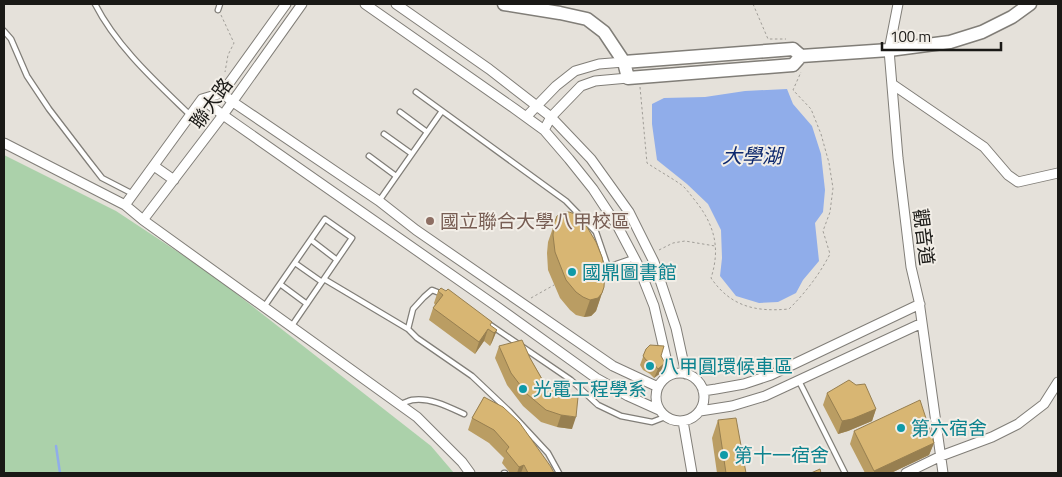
<svg xmlns="http://www.w3.org/2000/svg" width="1062" height="477" font-family="'Titillium Web','Noto Sans TC',sans-serif">
	<rect width="100%" height="100%" fill="#e5e1da"/>
	<!-- green -->
	<path fill="#abd1aa" d="M4,155L116,211L210,273L431,446L454,473H4Z"/>
	<!-- water -->
	<path fill="#90adea" d="M787,89L793,104L812,126L821,154L825,190L823,212L815,223L819,261L803,280L796,293L778,302L759,303L736,296L720,276L722,258L721,230L708,204L687,184L657,160L652,124V104L664,98L705,97L745,91Z"/>
	<g fill="none" stroke-linecap="round" stroke-linejoin="round">
		<!-- stream -->
		<path stroke="#90adea" stroke-width="2.5" d="M56,446L60,473"/>
		<!-- lane casing -->
		<g stroke="#817e78" stroke-width="7">
			<path id="lane" d="M95,4C117,47 156,82 190,115
				M218,10L220,4
				M4,31L11,39L27,76L49,109L88,160L102,178L133,194
				M416,92L566,201L596,232L608,267L634,258
				M400,112L427,132
				M384,134L412,154
				M369,156L396,176
				M379,201L442,111
				M311,240L337,260
				M295,263L322,282
				M324,279L408,329
				M280,284L307,304
				M442,294L432,290L424,297L413,309L408,329L417,338L472,376L509,411L548,453L559,473
				M264,307L325,219L352,238L291,327
				M486,322L571,380L598,405L621,416L652,422L665,417
				M799,381L845,473
				M400,404C404,403 408,401 412,400C430,397 449,407 464,414
				M504,473H505"/>
		</g>
		<!-- street casing -->
		<g stroke="#817e78" stroke-width="11">
			<path id="street" d="M365,4L515,109L544,130L569,159L593,189L618,227L637,263L654,306L670,375
				M396,4L489,69L551,117L591,159L629,212L654,262L676,328L686,374
				M898,4L889,50L898,158L911,267L919,301L943,473
				M892,84L984,147L1008,175L1018,182L1058,173
				M222,93L233,102L379,201L416,230L613,366L658,387
				M202,99L223,115L496,306L596,378L628,396L659,410
				M526,117L556,86L575,71L599,64L624,62
				M544,130L551,117L581,86L595,81L628,78
				M4,143L125,205L143,220L417,417L462,462L470,473
				M154,166L174,180
				M125,205L202,99L222,93L286,4
				M143,220L223,115L302,4
				M656 397a24 24 0 1 1 48 0a24 24 0 1 1-48 0Z
				M703,391L716,389L744,384L771,375L920,304
				M700,411L732,406L765,396L922,323
				M683,421L692,473
				M906,473L941,456L992,437L1018,424L1044,404L1058,382"/>
		</g>
		<!-- secondary casing -->
		<g stroke="#817e78" stroke-width="15">
			<path id="secondary" d="M504,4L560,13L587,19L604,32L624,62L628,78L793,65L801,56L793,49L624,62
				M801,56L889,50L950,42L982,32L1012,17L1030,4"/>
		</g>
		<!-- path -->
		<path stroke="#a09d97" stroke-width="1" stroke-dasharray="2.5 2.5" stroke-linecap="butt" d="M753,4L768,39H786
			M221,15L234,43L228,55L225,72
			M640,87L647,163C659,171 672,178 683,186C687,190 690,194 693,198C714,223 721,247 711,278C731,307 756,312 789,309C806,292 819,275 830,254L823,231L830,212L833,188L829,163L821,134L811,109L793,90L801,72
			M659,250L673,243L685,241L715,246
			M531,298L554,285"/>
		<!-- lane -->
		<use href="#lane" stroke="#fff" stroke-width="4.5"/>
		<!-- street -->
		<use href="#street" stroke="#fff" stroke-width="9"/>
		<!-- secondary -->
		<use href="#secondary" stroke="#fff" stroke-width="12"/>
	</g>
	<!-- wall -->
	<path fill="#ba9d63" d="M557,216L604,287L596,311L591,316L584,317L576,315L570,310L560,298L548,270L547,253L548,242Z
		M438,291L497,330L492,342L490,346L484,341L475,354L429,320L433,308L435,305L434,303Z
		M499,346L530,358L572,429L557,427L541,422L523,406L507,385L495,358Z
		M646,349L661,356L665,363L662,372L654,378L650,374L643,370L640,365Z
		M827,393L876,409L872,421L848,431L838,434L823,405Z
		M484,397L554,473H510L502,463L504,458L489,443L468,430L472,418Z
		M718,420L746,473H717L712,438Z
		M854,431L934,443L929,455L891,473H865L850,444Z"/>
	<!-- shaded-wall -->
	<path fill="#977f50" d="M602,293L596,311L591,316L584,317L590,300Z
		M488,329L484,341L475,354L479,342Z
		M497,330L492,342L490,346L494,333Z
		M665,363L662,372L654,378L658,369Z
		M876,409L872,421L848,431L838,434L842,421Z
		M561,415L576,417L572,429L557,427Z
		M934,443L929,455L891,473H874V471Z
		M524,465L521,473H517L519,467Z"/>
	<!-- building -->
	<path fill="#d8b673" stroke="#977f50" d="M563,212H569L578,215L587,227L596,242L602,257L605,271L604,287L602,293L598,298L590,300L583,297L576,292L566,280L555,252L553,235L554,224L557,216Z
		M441,288L446,291L448,289L492,322L490,325L497,330L494,333L488,329L479,342L433,308L443,295L438,291Z
		M522,340L530,358L543,381L558,393L578,397L576,417L561,415L546,410L527,394L511,373L499,346Z
		M650,345L664,346L661,356L665,363L658,369L654,364L646,360L643,356L646,349Z
		M849,380L856,385L865,384L876,409L852,419L842,421L827,393Z
		M484,397L503,407L519,422L551,467L554,473H528L524,465L519,467L506,451L509,447L494,430L472,418Z
		M920,400L934,443L874,471L854,431Z
		M736,418L746,473H726L718,420Z
		M820,469L821,473H811Z"/>
	<!-- markers -->
	<circle fill="#8d6e63" stroke="#f2eee7" stroke-width="2" cx="430" cy="221" r="5"/>
	<g fill="#0f9aa8" stroke="#f2eee7" stroke-width="2">
		<circle cx="572" cy="272" r="5"/>
		<circle cx="650" cy="366" r="5"/>
		<circle cx="523" cy="389" r="5"/>
		<circle cx="901" cy="428" r="5"/>
		<circle cx="724" cy="455" r="5"/>
	</g>
	<g text-anchor="middle" stroke-width="4" stroke-linejoin="round" paint-order="stroke">
		<!-- street labels -->
		<g font-size="19" fill="#1a1916" stroke="#f2eee7">
			<text transform="translate(211 103) rotate(-54)" y="7">聯大路</text>
			<text transform="translate(924 237) rotate(83)" y="7">觀音道</text>
		</g>
		<!-- education labels -->
		<g font-size="19" fill="#785e54" stroke="#f2eee7" text-anchor="start">
			<text x="440" y="228">國立聯合大學八甲校區</text>
		</g>
		<!-- culture labels -->
		<g font-size="19" fill="#0d838f" stroke="#f2eee7" text-anchor="start">
			<text x="582" y="279">國鼎圖書館</text>
			<text x="660" y="373">八甲圓環候車區</text>
			<text x="533" y="396">光電工程學系</text>
			<text x="911" y="435">第六宿舍</text>
			<text x="734" y="462">第十一宿舍</text>
		</g>
		<!-- water labels -->
		<g font-size="20" font-style="italic" fill="#0e296e" stroke="#f2eee7">
			<text x="752" y="163">大學湖</text>
		</g>
	</g>
	<!-- border -->
	<rect width="1062" height="477" fill="none" stroke="#1a1916" stroke-width="10"/>
	<!-- scale -->
	<path d="M882 42v8h119v-8" fill="none" stroke="#1a1916" stroke-width="2.5"/>
	<text x="890" y="42" font-size="15" fill="#1a1916" stroke="#f2eee7" stroke-width="4" paint-order="stroke">100 m</text>
</svg>
